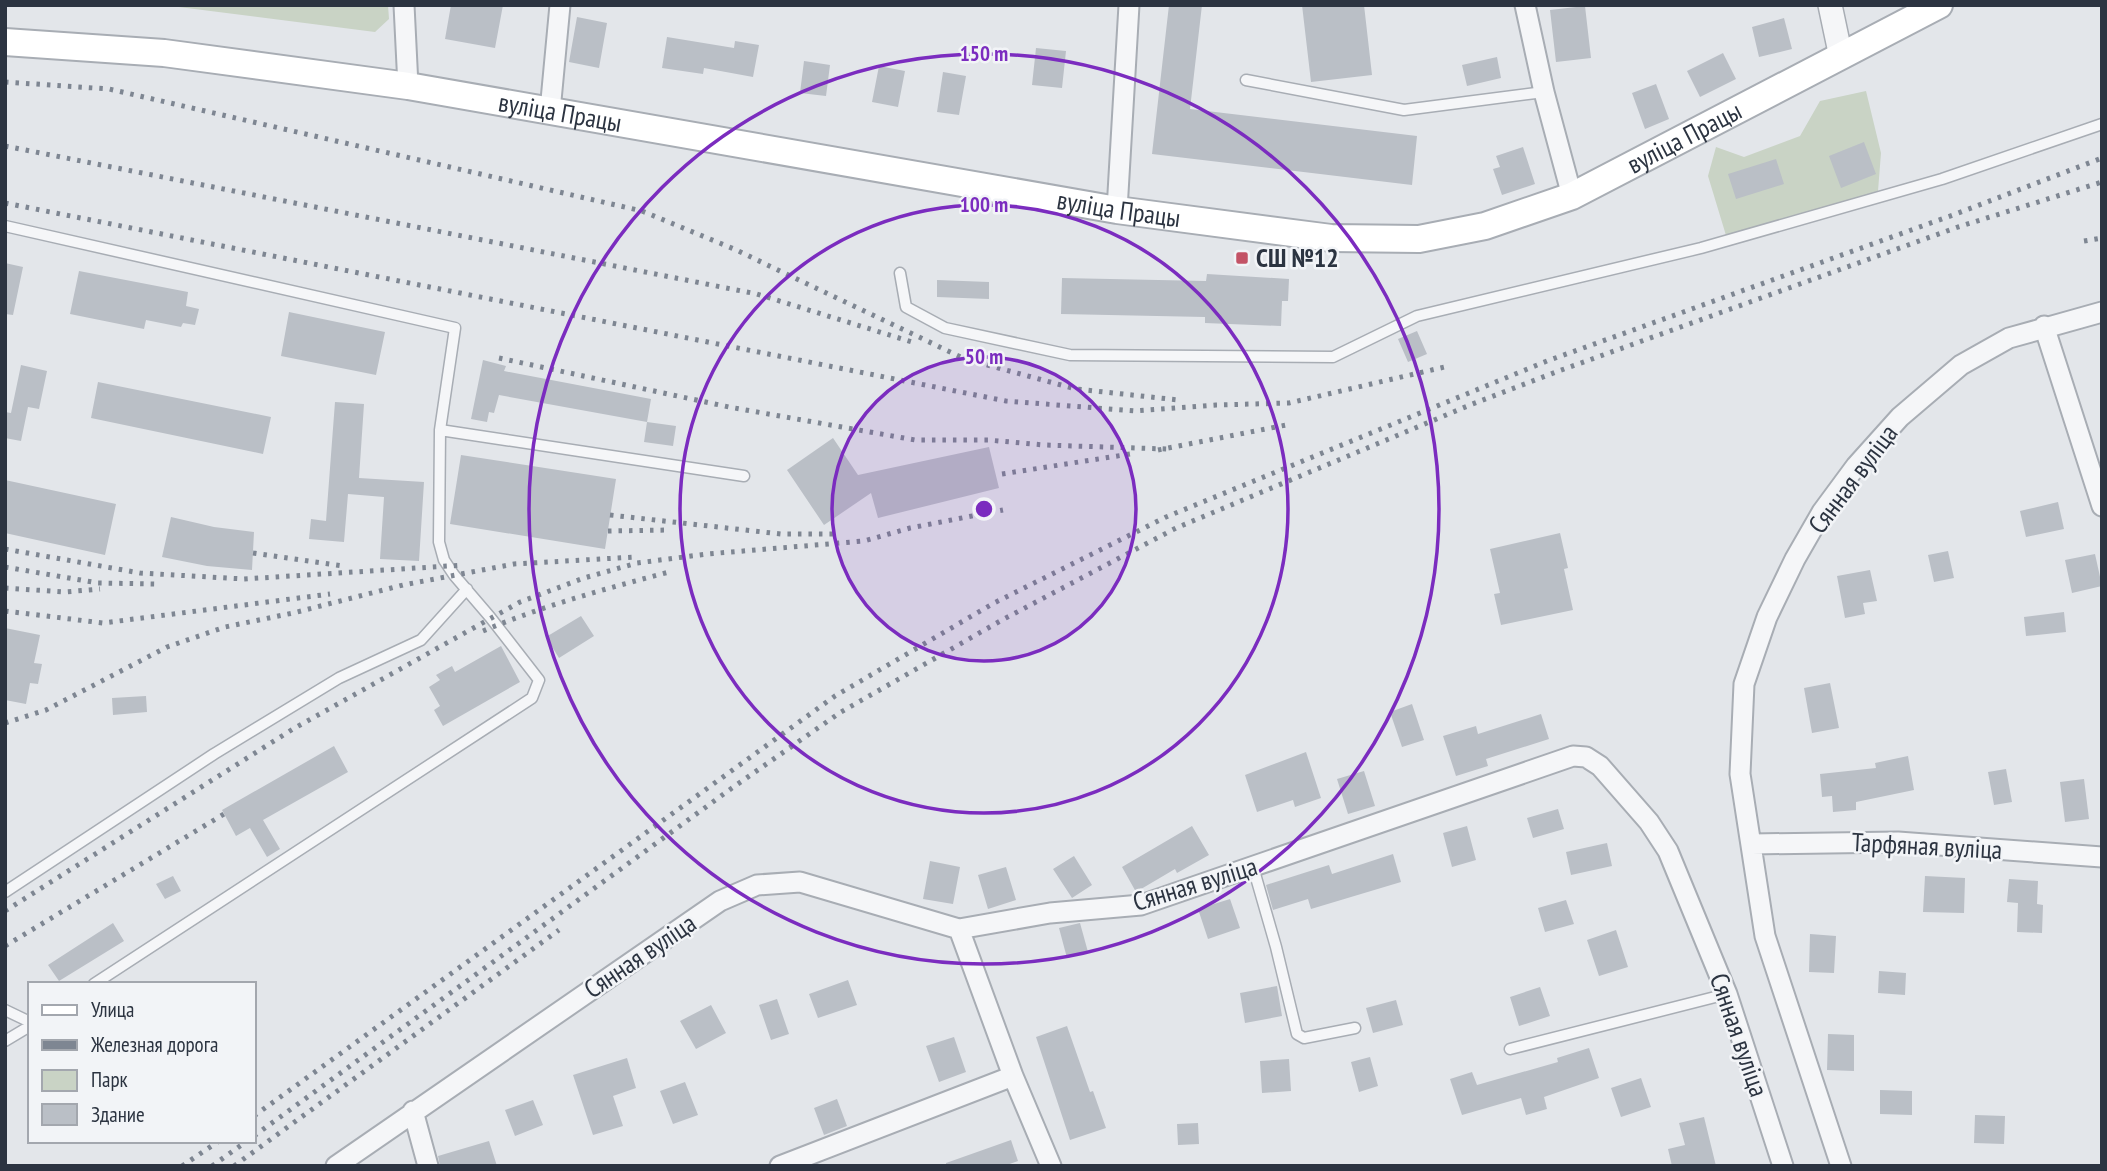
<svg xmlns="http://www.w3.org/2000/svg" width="2107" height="1171" font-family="'PT Sans Narrow',sans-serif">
	<rect width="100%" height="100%" fill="#e3e6ea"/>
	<!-- green -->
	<path fill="#c9d3c5" d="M163,5H388L389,19L375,32Z
		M1866,91L1881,153L1878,191L1728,242L1708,176L1716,147L1744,157L1800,136L1820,101Z"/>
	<!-- building -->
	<path fill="#babfc6" d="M451,5H503L495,48L445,39Z
		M1169,5H1202L1190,109L1417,136L1412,185L1152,154Z
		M1302,5H1364L1372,75L1311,82Z
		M1585,6L1591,58L1556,62L1550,10Z
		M577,17L607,23L599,68L569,62Z
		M1784,18L1792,49L1759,57L1752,27Z
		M667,37L734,48L735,41L759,45L753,77L704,68L703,74L662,68Z
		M1036,48L1066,51L1062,88L1032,85Z
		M1723,53L1736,79L1700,97L1687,71Z
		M1497,57L1501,78L1467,86L1462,65Z
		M804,61L830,65L826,96L800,93Z
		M879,66L905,71L898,107L872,102Z
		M943,72L966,76L959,115L937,112Z
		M1656,84L1669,119L1645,129L1632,93Z
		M1864,142L1876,174L1841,188L1829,156Z
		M1523,147L1535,184L1502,195L1493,169L1500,167L1496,156Z
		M1776,159L1784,184L1736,199L1728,174Z
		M5,263L23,267L13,315L5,314Z
		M79,271L188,292L186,306L199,309L195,325L183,323L181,327L146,320L144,329L70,314Z
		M1207,274L1289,279L1288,301H1282L1281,326L1205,323V317L1061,314L1062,278L1206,281Z
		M937,280L989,282V299L937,297Z
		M289,312L385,332L376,375L281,356Z
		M1417,331L1427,354L1408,362L1398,339Z
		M483,360L506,366L504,371L651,399L647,422L499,395L494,413L489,412L487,422L471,419Z
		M21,365L47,371L39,409L28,407L21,441L5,438V412L11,413Z
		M98,382L271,417L263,454L91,418Z
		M335,402L364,404L359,478L424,482L419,561L380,559L384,497L348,494L344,542L309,539L311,519L326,521Z
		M647,422L676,426L673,446L644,442Z
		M833,438L858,475L989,447L999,488L878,518L871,493L824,525L787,470Z
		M461,455L616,479L605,549L450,524Z
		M5,480L116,504L105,555L5,533Z
		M2058,502L2064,529L2026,537L2020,511Z
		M171,517L214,527L254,532L252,570L207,566L162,557Z
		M1560,533L1568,568L1564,569L1573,610L1501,625L1494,594L1500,593L1490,549Z
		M1948,551L1954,578L1934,582L1928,555Z
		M2095,554L2102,586L2072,593L2065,560Z
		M1870,570L1877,601L1863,603L1865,614L1845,618L1837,576Z
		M2064,612L2066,632L2026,636L2024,617Z
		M581,616L594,636L559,658L546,637Z
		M5,628L40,635L34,663L42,664L38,684L30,683L26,704L5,700Z
		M501,646L520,682L443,726L434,710L440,706L429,687L440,680L436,675L452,666L455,672Z
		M1830,683L1839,728L1812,733L1804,688Z
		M146,696L147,712L113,715L112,698Z
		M1412,704L1424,740L1402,747L1390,712Z
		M1541,714L1549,739L1486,759L1488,766L1456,776L1443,736L1476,726L1478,734Z
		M334,746L348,772L263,820L280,849L267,857L250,828L236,836L222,810Z
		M1306,752L1321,798L1295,807L1293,800L1257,812L1245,775Z
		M1908,756L1914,790L1856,802V810L1833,812L1832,796L1822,797L1820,774L1876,768L1875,763Z
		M2006,769L2012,802L1994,805L1988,772Z
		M1364,771L1375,806L1348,814L1337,779Z
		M2084,779L2089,819L2065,822L2060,782Z
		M1558,809L1564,829L1533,838L1527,818Z
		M1192,826L1209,855L1177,873L1175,869L1136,892L1122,867Z
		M1467,826L1476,860L1452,867L1443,833Z
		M1607,843L1612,866L1571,875L1566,852Z
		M1393,854L1401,882L1311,909L1308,899L1273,910L1266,885L1329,865L1332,874Z
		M1074,856L1092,885L1072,898L1053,869Z
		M930,861L960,867L953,904L923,899Z
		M1006,867L1016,900L988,909L978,875Z
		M173,876L181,891L165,899L156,884Z
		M1925,876L1965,878L1964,913L1923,912Z
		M2009,879L2038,881L2037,904L2043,905L2042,933L2017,932L2018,903L2007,902Z
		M1230,899L1240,928L1208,939L1198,909Z
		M1566,900L1574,924L1545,932L1538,908Z
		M113,923L124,941L59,981L48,965Z
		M1080,923L1088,952L1067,958L1059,928Z
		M1616,930L1628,967L1599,976L1587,940Z
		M1810,934L1836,936L1834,973L1809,972Z
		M1879,971L1906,973L1905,995L1878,993Z
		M848,980L857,1005L818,1018L809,994Z
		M1277,986L1282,1016L1245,1023L1240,993Z
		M1540,987L1550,1016L1519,1026L1510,997Z
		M777,999L789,1034L771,1040L759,1005Z
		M1396,1000L1403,1025L1373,1033L1366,1008Z
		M711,1005L726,1033L696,1049L680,1021Z
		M1067,1026L1090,1092L1093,1091L1106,1128L1070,1140L1036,1037Z
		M1828,1034L1854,1035V1071L1827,1070Z
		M954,1037L966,1072L939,1082L926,1046Z
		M1589,1048L1599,1078L1544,1097L1547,1109L1526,1115L1521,1098L1462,1115L1450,1079L1472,1072L1477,1085L1558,1062L1557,1058Z
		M1370,1057L1378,1086L1359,1092L1351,1062Z
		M627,1058L636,1088L613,1096L623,1126L593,1135L573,1075Z
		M1289,1059L1291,1091L1262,1093L1260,1061Z
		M1641,1078L1651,1107L1621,1117L1611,1088Z
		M685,1082L698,1115L673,1124L660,1091Z
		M1880,1090L1912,1091V1115L1880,1114Z
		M837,1099L847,1126L824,1135L814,1108Z
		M533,1100L543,1125L515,1136L505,1110Z
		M1975,1115L2005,1116L2004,1144L1974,1143Z
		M1704,1117L1716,1166H1672L1668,1149L1685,1145L1679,1123Z
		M1198,1123L1199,1144L1178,1145L1177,1124Z
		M1011,1140L1018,1161L1004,1166H946V1163Z
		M489,1141L497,1166H440L438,1156Z"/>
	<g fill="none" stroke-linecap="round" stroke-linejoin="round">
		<!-- service casing -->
		<g stroke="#a8adb4" stroke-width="13">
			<path id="service" d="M1246,80L1404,110L1544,92
				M5,226L455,328L440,430L439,542L444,560L454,575L490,617L539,680L532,698L94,984
				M900,273L906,307L945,328L1070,355L1333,357L1417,316L1701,248L1942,179L2102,124
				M440,430L744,476
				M1253,867L1276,947L1297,1034L1304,1038L1355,1028
				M5,892L214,754L339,678L421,640L467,589
				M5,1010L30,1022
				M5,1041L30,1026
				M1510,1049L1727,994"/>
		</g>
		<!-- minor casing -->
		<g stroke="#a8adb4" stroke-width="23">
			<path id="minor" d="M404,5L408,86
				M1525,5L1544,92L1572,196
				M550,111L560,5
				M1117,210L1129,5
				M2044,326L2102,506
				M1752,844L1898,842L2102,857
				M959,929L1013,1076L1051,1166
				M413,1111L428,1166
				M336,1166L720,901L757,885L800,882L959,929L1050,913L1141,905L1573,756L1586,757L1600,766L1649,822L1668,851L1727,994L1783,1166
				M780,1166L1013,1076
				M1841,1166L1765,936L1740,774L1744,684L1767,617L1795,559L1822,512L1856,466L1900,417L1961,365L2009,338L2102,312"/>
		</g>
		<!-- tertiary casing -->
		<g stroke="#a8adb4" stroke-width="26">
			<path id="tertiary" d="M1830,5L1841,57"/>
		</g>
		<!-- secondary casing -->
		<g stroke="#a8adb4" stroke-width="30">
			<g id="secondary">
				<path id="s1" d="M5,42L164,53L408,86L1117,210L1331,238L1419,239L1485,226L1572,196L1939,5"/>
			</g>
		</g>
		<!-- service -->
		<use href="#service" stroke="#f5f6f8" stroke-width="10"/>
		<!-- minor -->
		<use href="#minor" stroke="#f5f6f8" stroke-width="19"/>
		<!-- tertiary -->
		<use href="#tertiary" stroke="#f5f6f8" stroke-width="23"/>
		<!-- secondary -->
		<use href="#secondary" stroke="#fff" stroke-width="26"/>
		<!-- rail -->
		<path stroke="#7e8692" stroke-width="5" stroke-dasharray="3.5 7" stroke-linecap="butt" d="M5,82L109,89L642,211L734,249L965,359L1076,389L1178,400
			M5,146L757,294L912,342
			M5,203L1006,401L1135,411L1216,405L1289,403L1449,366
			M2084,241L2102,238
			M499,358L729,407L915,440H988L1044,445L1167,449
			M1158,450L1286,425
			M1002,474L1130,454
			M610,515L781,534H837
			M608,531L669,530
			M5,549L140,573L244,579L464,565
			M253,553L343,566
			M5,567L98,583L158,584
			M5,588L64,592L100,589
			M5,611L103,623L330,594
			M483,631C545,605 608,588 673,571
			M5,723L46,710L167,647L225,627L293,613L403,585L514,564L635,557
			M5,911L293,729L520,602L584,578L637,563L707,554L864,541L910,528L1003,510
			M5,946L224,814
			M254,1116L835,696L994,603L1166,517L1547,361L1953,215L2102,158
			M254,1136L732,788L841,712L1002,620L1176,528L1470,405L1556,372L1958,227L2102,182
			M182,1166L219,1141
			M212,1166L247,1141
			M234,1166L559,930"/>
	</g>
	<!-- distance rings -->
	<circle cx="984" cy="509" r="152" fill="#7b2cbf" fill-opacity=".12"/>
	<g fill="none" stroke="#7b2cbf" stroke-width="3.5">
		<circle cx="984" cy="509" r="152"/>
		<circle cx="984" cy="509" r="304"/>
		<circle cx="984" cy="509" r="455"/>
	</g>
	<!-- markers -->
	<rect fill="#c35366" stroke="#f2f4f7" stroke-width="2.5" x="1235" y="251" width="14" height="14" rx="3.5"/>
	<g text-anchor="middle" stroke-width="5" stroke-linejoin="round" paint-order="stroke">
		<!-- street labels -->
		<g font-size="26" fill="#2c3441" stroke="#f2f4f7">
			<text dy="9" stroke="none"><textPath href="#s1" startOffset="560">вуліца Працы</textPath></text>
			<text dy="9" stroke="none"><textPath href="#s1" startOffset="1715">вуліца Працы</textPath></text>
			<text dy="9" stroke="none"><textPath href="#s1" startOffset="1127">вуліца Працы</textPath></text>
			<text transform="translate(1853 479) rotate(-53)" y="9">Сянная вуліца</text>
			<text transform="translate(1927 846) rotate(3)" y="9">Тарфяная вуліца</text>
			<text transform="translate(1195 884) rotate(-17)" y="9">Сянная вуліца</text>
			<text transform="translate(640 956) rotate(-34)" y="9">Сянная вуліца</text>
			<text transform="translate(1739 1035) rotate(71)" y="9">Сянная вуліца</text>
		</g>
		<!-- poi labels -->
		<g font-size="26" font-weight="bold" fill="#2c3441" stroke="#f2f4f7" text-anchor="start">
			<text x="1256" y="267">СШ №12</text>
		</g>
	</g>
	<circle cx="984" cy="509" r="10" fill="#7b2cbf" stroke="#f2f4f7" stroke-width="3.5"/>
	<g font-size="21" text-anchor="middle" font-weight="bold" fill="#7b2cbf" stroke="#f2f4f7" stroke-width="5" stroke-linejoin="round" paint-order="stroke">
		<text x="984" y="61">150 m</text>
		<text x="984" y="212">100 m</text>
		<text x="984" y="364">50 m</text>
	</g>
	<!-- border -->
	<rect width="2107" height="1171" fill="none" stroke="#2c3441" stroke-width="14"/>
	<!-- legend -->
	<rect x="28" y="982" width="228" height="161" fill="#f2f4f7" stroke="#a3a7ae" stroke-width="2"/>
	<rect x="42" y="1005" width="35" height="10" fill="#ffffff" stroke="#a3a7ae" stroke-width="2"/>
	<text x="91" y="1017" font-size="21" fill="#2c3441">Улица</text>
	<rect x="42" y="1040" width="35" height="10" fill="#7e8692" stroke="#a3a7ae" stroke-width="2"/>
	<text x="91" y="1052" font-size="21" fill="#2c3441">Железная дорога</text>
	<rect x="42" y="1070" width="35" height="21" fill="#c9d3c5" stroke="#a3a7ae" stroke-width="2"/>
	<text x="91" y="1087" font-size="21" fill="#2c3441">Парк</text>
	<rect x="42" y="1104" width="35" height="21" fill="#babfc6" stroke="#a3a7ae" stroke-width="2"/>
	<text x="91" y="1122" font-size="21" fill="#2c3441">Здание</text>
</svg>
